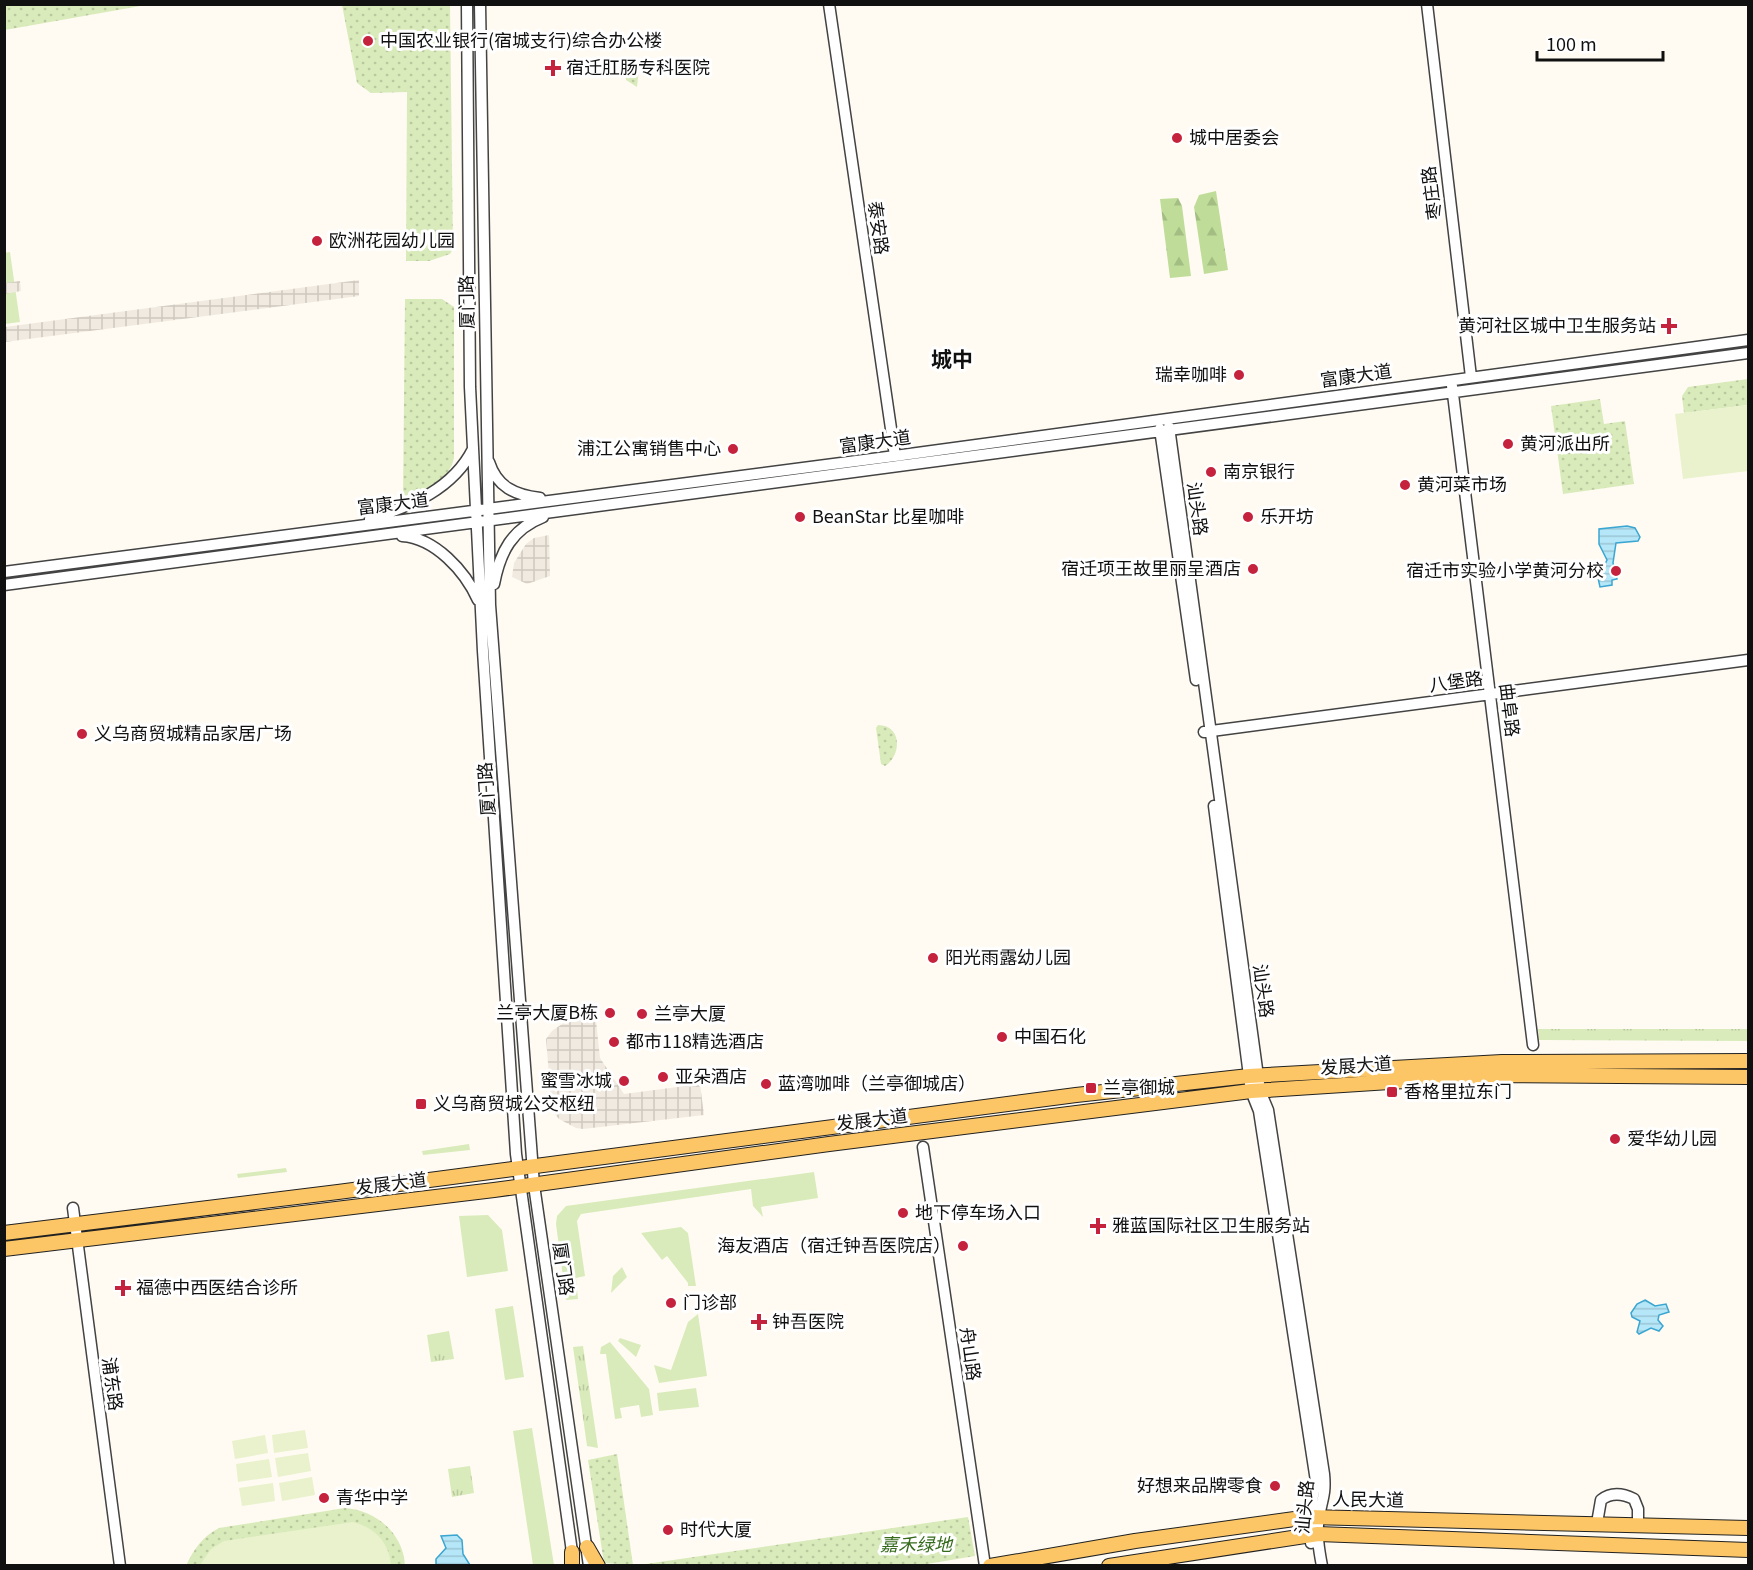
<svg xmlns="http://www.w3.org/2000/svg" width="1753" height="1570" font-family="Georgia,'Noto Sans SC',serif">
	<defs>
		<pattern id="grass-tufts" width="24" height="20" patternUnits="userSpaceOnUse" patternTransform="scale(1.5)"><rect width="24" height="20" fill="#d9ebba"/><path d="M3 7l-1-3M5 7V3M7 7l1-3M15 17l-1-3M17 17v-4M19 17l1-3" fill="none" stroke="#b9c89f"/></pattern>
		<pattern id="forest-firs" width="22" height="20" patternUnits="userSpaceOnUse" patternTransform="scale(1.5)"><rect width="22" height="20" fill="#bfdd99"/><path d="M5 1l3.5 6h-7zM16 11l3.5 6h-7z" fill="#a3bd83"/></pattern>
		<pattern id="park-dots" width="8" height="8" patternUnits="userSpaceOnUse" patternTransform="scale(1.5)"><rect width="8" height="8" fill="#d9ebba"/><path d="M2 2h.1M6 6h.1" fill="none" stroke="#b9c89f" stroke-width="1.8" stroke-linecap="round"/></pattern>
		<pattern id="plaza-grid" width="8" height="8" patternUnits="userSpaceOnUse" patternTransform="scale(1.5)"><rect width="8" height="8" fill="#f1eae0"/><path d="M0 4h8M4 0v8" fill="none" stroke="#cec8bf"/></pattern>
		<pattern id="water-rules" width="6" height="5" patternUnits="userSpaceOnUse" patternTransform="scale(1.5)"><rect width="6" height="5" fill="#b5e7f8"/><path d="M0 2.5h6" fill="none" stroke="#9bc5d4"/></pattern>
	</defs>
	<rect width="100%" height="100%" fill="#fffbf2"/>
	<!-- grass -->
	<path fill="url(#grass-tufts)" d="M1748,1029V1041L1539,1040L1538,1029Z
		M449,1331L454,1359L431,1362L427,1335Z
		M583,1346L598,1448L587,1446L573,1347Z
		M470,1466L474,1493L452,1497L448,1469Z"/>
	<!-- forest -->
	<path fill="url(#forest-firs)" d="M1216,191L1228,270L1204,274L1194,207L1199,195Z
		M1178,198L1182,206L1191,276L1170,278L1160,199Z"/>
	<!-- park -->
	<path fill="url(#park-dots)" d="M5,4H146V5L5,30Z
		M342,5H450L453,249L450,254L429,261H406L407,92L371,93L357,83Z
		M640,60L637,87L626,80L625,72L632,62Z
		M405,299H442L454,307V458C449,482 423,490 403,499Z
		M1748,379V405L1684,413L1682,396L1688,387Z
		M1600,399L1604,424L1625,421L1634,484L1563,494L1551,406Z
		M878,725C902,725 902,755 885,766L881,764L876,728Z
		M617,1454L633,1565L604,1563L588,1460Z
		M345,1508C376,1510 404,1534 405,1566H186C193,1550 203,1536 219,1528Z
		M968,1517L975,1556L915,1566L639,1565Z"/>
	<!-- garden -->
	<path fill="#d9ebba" d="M10,252L20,322L5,324L4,253Z
		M469,1144L470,1150L423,1155L422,1151Z
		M286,1168L287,1172L238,1178L237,1174Z
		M814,1172L818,1198L761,1207L763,1217L753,1206L751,1189L581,1214L577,1221L585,1276L576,1278L578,1299L566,1300L556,1224L557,1216L566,1206Z
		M488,1215L502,1230L508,1271L467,1277L459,1216Z
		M681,1227L688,1233L696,1286H688V1283L667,1256L662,1260L641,1233Z
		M622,1267L627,1277L611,1293L613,1276Z
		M513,1306L524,1377L505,1380L495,1309Z
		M698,1314L707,1376L659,1383L654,1365L671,1370L688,1322Z
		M620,1338L641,1345L636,1357L618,1341Z
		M610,1342L649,1389L653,1415L641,1417L639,1405L620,1408L622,1418L615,1419L606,1354H600L601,1347Z
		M696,1388L699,1407L659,1411L657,1393Z
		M532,1428L554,1565H533L513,1431Z"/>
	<!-- pitch -->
	<path fill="#e9f2cc" d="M1748,405V471L1683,479L1675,414Z
		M305,1430L308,1448L274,1453L272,1435Z
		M265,1435L268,1453L235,1459L232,1441Z
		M308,1453L311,1471L278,1477L275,1458Z
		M269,1459L272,1477L238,1482L236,1464Z
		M312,1477L315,1495L282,1501L279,1483Z
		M273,1483L275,1501L242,1506L239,1488Z
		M353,1522C375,1528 389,1542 391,1565H200L211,1549L224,1541Z"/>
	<!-- plaza -->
	<path fill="url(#plaza-grid)" d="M359,280V296L5,342V327Z
		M20,281L21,291L5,294V283Z
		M549,535L550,576L527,584L512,577L514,563L526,544L534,538Z
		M595,1011L600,1058L624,1094L700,1084L704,1115L583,1129L576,1128L559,1119L552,1111L546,1039L552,1031L572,1017Z"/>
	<!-- water -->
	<path fill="url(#water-rules)" stroke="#3aa6d1" stroke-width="1.5" d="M1627,526L1635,528L1640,537L1638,541L1616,543L1613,563L1617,579L1612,580V585L1600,587L1598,578L1607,560L1599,544V529Z
		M1645,1300L1655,1306L1666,1304L1669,1312L1659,1315L1658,1320L1663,1326L1659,1331L1651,1328L1639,1334L1637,1332L1640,1321L1632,1317L1631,1313L1637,1304Z
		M457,1535L462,1540L463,1554L470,1565H436V1559L446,1548L441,1536Z"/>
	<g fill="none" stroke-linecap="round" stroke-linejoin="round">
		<!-- minor casing -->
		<g stroke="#434343" stroke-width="13">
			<path id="minor" d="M467,4L470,387L483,651L516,1154L573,1559
				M480,4L490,605L534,1185L589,1566
				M829,4L895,456
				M1427,4L1471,377
				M1452,386L1533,1045
				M1169,427L1260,1091L1268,1110L1324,1474C1326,1494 1322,1499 1319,1517C1316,1533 1319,1550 1322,1566
				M1160,429L1196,680
				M489,462C497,487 515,495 540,498
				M370,519C411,506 453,489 473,449
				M402,536C435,538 465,571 478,600
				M4,572L895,456L1748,340
				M494,584C500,552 512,529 543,517
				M4,585L1748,353
				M1204,732L1748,660
				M1214,806L1251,1091L1259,1111L1316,1481L1309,1517L1311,1543
				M923,1147L985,1566
				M73,1208L120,1566
				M1597,1523L1601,1500C1611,1492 1622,1493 1634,1499L1638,1509V1525"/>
		</g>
		<!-- major casing -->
		<g stroke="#212121" stroke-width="16">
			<path id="major" d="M4,1233L338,1192L1076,1095L1249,1076L1502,1062L1748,1061
				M4,1249L494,1190L829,1144L1251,1091L1498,1075L1748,1077
				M587,1547L598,1566
				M572,1566V1552
				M990,1566L1135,1541L1309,1517L1748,1528
				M1109,1566L1318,1534L1748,1550"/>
		</g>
		<!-- minor -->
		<use href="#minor" stroke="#fff" stroke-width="10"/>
		<!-- major -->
		<use href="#major" stroke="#fcc666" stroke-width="14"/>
	</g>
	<!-- markers -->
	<g fill="#c5223d" stroke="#fff" stroke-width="2">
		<circle cx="368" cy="41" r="6"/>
		<path d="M550 59h6v6h6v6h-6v6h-6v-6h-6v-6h6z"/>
		<circle cx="1177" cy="138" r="6"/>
		<circle cx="317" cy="241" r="6"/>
		<path d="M1666 317h6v6h6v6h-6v6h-6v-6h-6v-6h6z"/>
		<circle cx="1239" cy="375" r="6"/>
		<circle cx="1508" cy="444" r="6"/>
		<circle cx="733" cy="449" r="6"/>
		<circle cx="1211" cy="472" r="6"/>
		<circle cx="1405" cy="485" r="6"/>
		<circle cx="800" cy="517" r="6"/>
		<circle cx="1248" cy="517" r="6"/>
		<circle cx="1253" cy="569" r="6"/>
		<circle cx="1616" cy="571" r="6"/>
		<circle cx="82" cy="734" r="6"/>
		<circle cx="933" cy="958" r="6"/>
		<circle cx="610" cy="1013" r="6"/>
		<circle cx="642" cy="1014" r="6"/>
		<circle cx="1002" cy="1037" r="6"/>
		<circle cx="614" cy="1042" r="6"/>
		<circle cx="663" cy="1077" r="6"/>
		<circle cx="624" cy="1081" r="6"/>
		<circle cx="766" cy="1084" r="6"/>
		<rect x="1085" y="1082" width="12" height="12" rx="3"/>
		<rect x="1386" y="1086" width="12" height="12" rx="3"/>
		<rect x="415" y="1098" width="12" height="12" rx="3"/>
		<circle cx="1615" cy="1139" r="6"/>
		<circle cx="903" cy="1213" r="6"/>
		<path d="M1095 1217h6v6h6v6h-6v6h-6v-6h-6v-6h6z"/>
		<circle cx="963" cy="1246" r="6"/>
		<path d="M120 1279h6v6h6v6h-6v6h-6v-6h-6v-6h6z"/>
		<circle cx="671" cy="1303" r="6"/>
		<path d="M756 1313h6v6h6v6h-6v6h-6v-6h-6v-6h6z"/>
		<circle cx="1275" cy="1486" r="6"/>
		<circle cx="324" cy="1498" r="6"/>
		<circle cx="668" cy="1530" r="6"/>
	</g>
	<g text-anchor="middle" stroke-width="6" stroke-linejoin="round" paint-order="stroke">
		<!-- poi labels -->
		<g font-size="18" fill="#101010" stroke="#fff" text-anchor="start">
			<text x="380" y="47">中国农业银行(宿城支行)综合办公楼</text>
			<text x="566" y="74">宿迁肛肠专科医院</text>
			<text x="1189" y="144">城中居委会</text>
			<text x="329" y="247">欧洲花园幼儿园</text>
			<text x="1656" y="332" text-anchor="end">黄河社区城中卫生服务站</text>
			<text x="1227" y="381" text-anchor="end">瑞幸咖啡</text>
			<text x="1520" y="450">黄河派出所</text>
			<text x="721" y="455" text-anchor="end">浦江公寓销售中心</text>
			<text x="1223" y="478">南京银行</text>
			<text x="1417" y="491">黄河菜市场</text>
			<text x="812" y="523">BeanStar 比星咖啡</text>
			<text x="1260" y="523">乐开坊</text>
			<text x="1241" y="575" text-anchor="end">宿迁项王故里丽呈酒店</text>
			<text x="1604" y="577" text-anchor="end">宿迁市实验小学黄河分校</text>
			<text x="94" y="740">义乌商贸城精品家居广场</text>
			<text x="945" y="964">阳光雨露幼儿园</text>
			<text x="598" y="1019" text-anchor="end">兰亭大厦B栋</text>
			<text x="654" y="1020">兰亭大厦</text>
			<text x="1014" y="1043">中国石化</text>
			<text x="626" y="1048">都市118精选酒店</text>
			<text x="675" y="1083">亚朵酒店</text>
			<text x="612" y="1087" text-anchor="end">蜜雪冰城</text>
			<text x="778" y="1090">蓝湾咖啡（兰亭御城店）</text>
			<text x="1103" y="1094">兰亭御城</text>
			<text x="1404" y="1098">香格里拉东门</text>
			<text x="433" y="1110">义乌商贸城公交枢纽</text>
			<text x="1627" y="1145">爱华幼儿园</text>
			<text x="915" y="1219">地下停车场入口</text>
			<text x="1112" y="1232">雅蓝国际社区卫生服务站</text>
			<text x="951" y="1252" text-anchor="end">海友酒店（宿迁钟吾医院店）</text>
			<text x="136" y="1294">福德中西医结合诊所</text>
			<text x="683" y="1309">门诊部</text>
			<text x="772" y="1328">钟吾医院</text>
			<text x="1263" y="1492" text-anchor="end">好想来品牌零食</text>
			<text x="336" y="1504">青华中学</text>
			<text x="680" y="1536">时代大厦</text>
		</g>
		<!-- street labels -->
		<g font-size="18" fill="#101010" stroke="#fff">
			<text transform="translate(1432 193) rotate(-97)" y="6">枣庄路</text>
			<text transform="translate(878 228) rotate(82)" y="6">泰安路</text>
			<text transform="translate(467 302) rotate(-91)" y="6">厦门路</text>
			<text transform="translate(1356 376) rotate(-8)" y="6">富康大道</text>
			<text transform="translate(875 442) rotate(-8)" y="6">富康大道</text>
			<text transform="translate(393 504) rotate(-7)" y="6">富康大道</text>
			<text transform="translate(1197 509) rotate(82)" y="6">汕头路</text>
			<text transform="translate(1456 682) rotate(-8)" y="6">八堡路</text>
			<text transform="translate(1509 710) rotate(83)" y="6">曲阜路</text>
			<text transform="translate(487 789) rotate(-94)" y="6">厦门路</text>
			<text transform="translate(1263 991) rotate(82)" y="6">汕头路</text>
			<text transform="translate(1356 1066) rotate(-4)" y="6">发展大道</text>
			<text transform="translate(872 1120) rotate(-7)" y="6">发展大道</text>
			<text transform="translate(391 1184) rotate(-7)" y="6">发展大道</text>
			<text transform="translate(563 1269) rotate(82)" y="6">厦门路</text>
			<text transform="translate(970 1354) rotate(82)" y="6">舟山路</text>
			<text transform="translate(112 1384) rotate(82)" y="6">浦东路</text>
			<text transform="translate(1368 1500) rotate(1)" y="6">人民大道</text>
			<text transform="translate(1305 1507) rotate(-85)" y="6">汕头路</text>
		</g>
		<!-- park labels -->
		<g font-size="18" font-style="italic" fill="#366b1d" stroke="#fff">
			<text x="916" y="1551">嘉禾绿地</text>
		</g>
		<!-- quarter labels -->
		<g font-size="21" font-weight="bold" fill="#101010" stroke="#fff">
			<text x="952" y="367">城中</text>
		</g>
	</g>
	<!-- border -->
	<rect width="1753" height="1570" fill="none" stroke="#101010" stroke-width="12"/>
	<!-- scale -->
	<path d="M1537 51v9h126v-9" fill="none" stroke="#101010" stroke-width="3"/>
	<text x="1546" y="51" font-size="18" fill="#101010" stroke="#ffffff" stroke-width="4.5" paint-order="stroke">100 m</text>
</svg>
